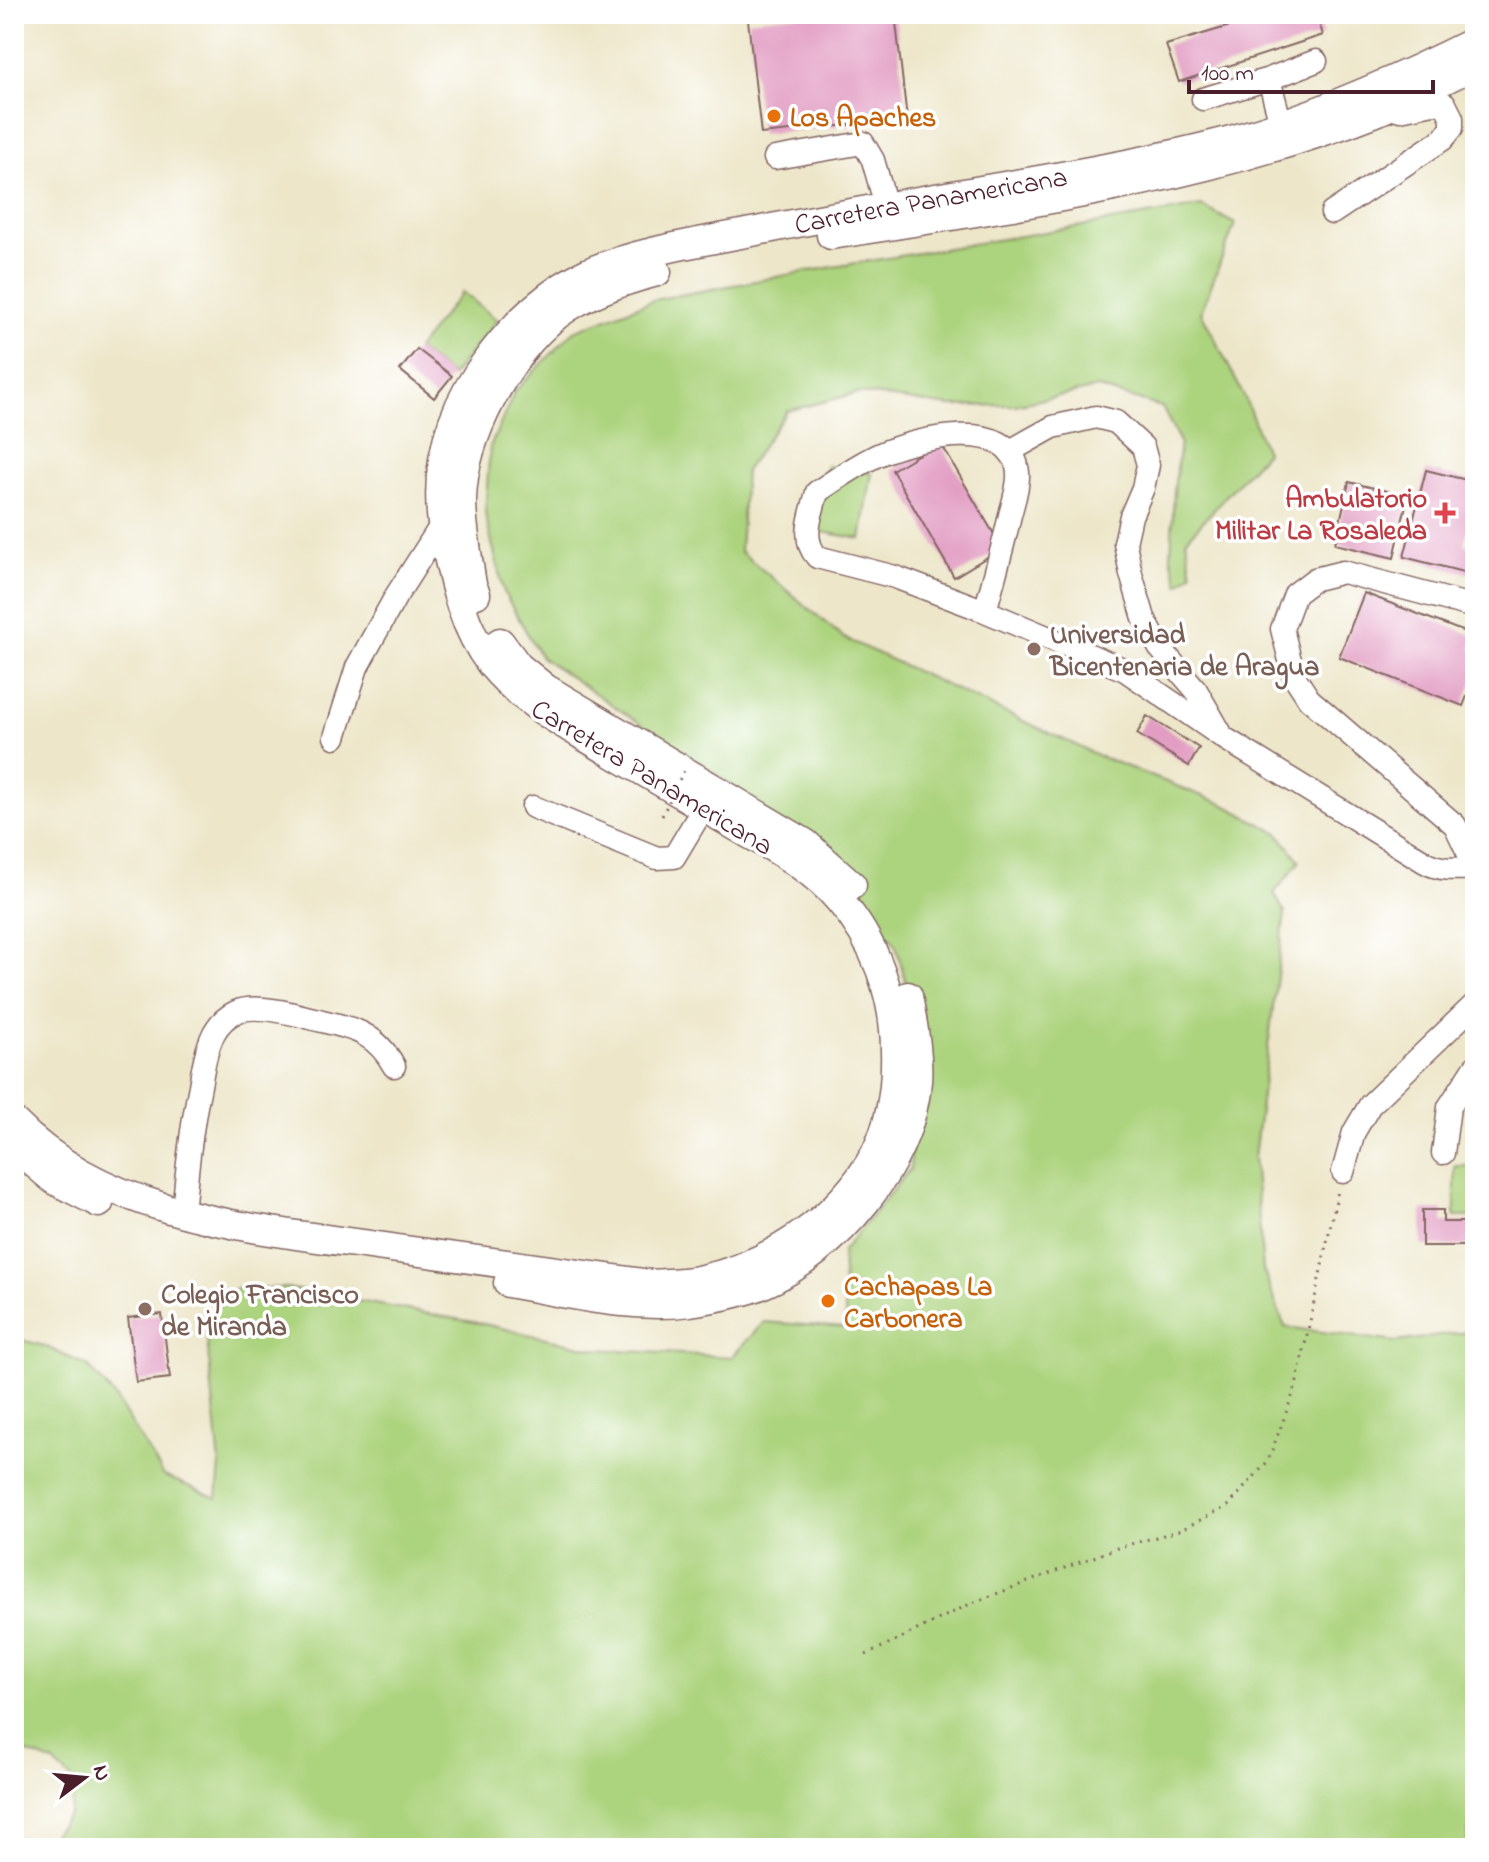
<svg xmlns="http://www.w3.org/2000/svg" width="1489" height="1862" font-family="'Indie Flower',sans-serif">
	<rect width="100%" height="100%" fill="#fff"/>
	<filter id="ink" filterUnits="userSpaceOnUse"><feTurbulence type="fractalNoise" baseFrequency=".0125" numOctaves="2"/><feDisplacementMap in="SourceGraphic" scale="16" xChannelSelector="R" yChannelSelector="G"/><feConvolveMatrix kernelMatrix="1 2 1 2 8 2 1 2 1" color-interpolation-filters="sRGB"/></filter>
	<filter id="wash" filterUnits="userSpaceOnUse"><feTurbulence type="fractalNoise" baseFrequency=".006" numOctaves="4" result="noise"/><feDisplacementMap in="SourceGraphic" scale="32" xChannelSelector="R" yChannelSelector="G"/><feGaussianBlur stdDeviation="1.8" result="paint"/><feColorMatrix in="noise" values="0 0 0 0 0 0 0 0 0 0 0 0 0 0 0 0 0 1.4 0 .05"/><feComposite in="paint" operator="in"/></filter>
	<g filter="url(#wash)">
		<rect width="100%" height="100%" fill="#ede6c9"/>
		<!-- green -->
		<path fill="#acd37d" stroke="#7b7954" stroke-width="2" d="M1202,206L1235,224L1201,312L1244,396L1266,452L1186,540L1192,573L1179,584L1171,558L1174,491L1180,442L1162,407L1098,388L1015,405L950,406L858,393L787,411L745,471L740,551L844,638L1099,756L1223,804L1278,833L1300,861L1274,893L1285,913L1254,1157L1263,1270L1285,1327L1396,1342L1475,1331V1797L1466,1848H41L70,1814L75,1783L53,1762L14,1748V1338L44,1346L88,1366L115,1397L164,1476L217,1498L220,1465L205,1321L234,1289L287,1288L484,1324L594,1349L732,1357L764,1322L846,1328L842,1252L910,1169L919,1029L895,943L838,872L727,782L541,657L504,593L485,514L490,447L515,391L574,331L653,300L809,271Z
			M462,292L497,320L452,376L417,349Z
			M827,466L872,473L861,539L817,531Z
			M1455,1166H1475V1217H1455Z"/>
		<g id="blocks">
			<!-- building -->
			<path fill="#e29dc3" d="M806,14H895L907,119L761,134L748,20Z
				M1270,14H1316L1323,35L1179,82L1166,45Z
				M417,349L452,376L434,398L400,370Z
				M940,442L1002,548L954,577L892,470Z
				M1426,470L1475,482V507L1464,544L1475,547V575L1404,557Z
				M1349,482L1408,496L1394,558L1335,544Z
				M1364,593L1475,636L1471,649L1475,650V676L1463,706L1339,657Z
				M1147,716L1199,748L1189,766L1137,734Z
				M1422,1210H1443V1222H1475V1246H1422Z
				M162,1314L170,1378L136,1382L128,1318Z"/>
		</g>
	</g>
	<g filter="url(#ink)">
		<use href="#blocks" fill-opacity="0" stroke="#836562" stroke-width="2"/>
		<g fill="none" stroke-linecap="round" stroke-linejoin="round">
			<!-- minor casing -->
			<g stroke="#836562" stroke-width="25">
				<path id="minor" d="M1269,79L1281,124
					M1203,99L1269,79L1316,61
					M775,158L863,143L873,160L886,206
					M1332,213L1443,139L1452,128V118L1445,104L1433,103L1400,110
					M1010,451L1053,427L1096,417L1116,422L1143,447L1148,465L1143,488L1131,516L1125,543L1131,574L1144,618L1159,647L1196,690L1220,732
					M1475,607L1343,572L1315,579L1295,594L1282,629L1294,676L1309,699L1455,825L1475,867
					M985,611C994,579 1003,547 1010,515C1013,503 1019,486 1018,473C1014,414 914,439 880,454C858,464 838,478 817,492C812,514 800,538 817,557L895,577L985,611L1125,670L1224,738L1425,862C1440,871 1458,869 1475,868
					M335,737L357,667L396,596L442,524
					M533,807L657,858L674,857L704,807
					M1443,1153L1449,1107L1475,1067
					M1343,1172L1354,1132L1370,1105L1475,1004
					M183,1213C187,1170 191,1128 200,1086C203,1068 206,1049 214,1033C219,1024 227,1016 236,1012C255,1003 295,1014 314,1019C351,1028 375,1031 394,1066"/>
			</g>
			<!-- major casing -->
			<g stroke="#836562" stroke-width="31">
				<g id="major">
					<path d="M831,235C1014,206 1202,181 1376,112C1410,98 1442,80 1475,65"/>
					<path d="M476,594L472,585C468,557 462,528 462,500C463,437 508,354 557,315C586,293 622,281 657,272"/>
					<path d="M500,642L518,666L545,688L805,843L852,885"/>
					<path id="s1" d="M14,1122C109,1221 269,1230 398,1249C482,1261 566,1273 651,1284C666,1283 682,1283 698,1280C769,1266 840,1218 875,1154C891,1123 896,1085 895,1051C895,996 875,941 839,900C814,870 777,850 744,831C700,805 656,779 612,753C568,726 523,704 490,663C463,628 454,584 445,542C431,472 447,411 491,355C516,322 551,289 589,272C644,249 714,240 772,228C853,212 934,198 1016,184C1085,172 1155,160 1224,142C1305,120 1399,79 1475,41"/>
					<path d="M15,1147L54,1180L99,1203"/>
					<path d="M508,1283C567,1293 630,1310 690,1302C709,1299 743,1293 761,1285C836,1253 912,1164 917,1081C919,1053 913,1024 908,996"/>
				</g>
			</g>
			<!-- path -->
			<path stroke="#836562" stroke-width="3" stroke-dasharray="2 6" stroke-linecap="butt" d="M866,1655L972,1603L1120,1547L1178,1531L1228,1506L1268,1461L1296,1386L1338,1191"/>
			<!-- minor -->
			<use href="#minor" stroke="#fff" stroke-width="22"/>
			<!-- major -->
			<use href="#major" stroke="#fff" stroke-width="28"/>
			<!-- path-bridge -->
			<path stroke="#836562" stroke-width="3" stroke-dasharray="2 6" stroke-linecap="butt" d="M662,816L685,768"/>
		</g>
	</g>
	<!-- markers -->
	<g fill="#e8710a" stroke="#fff" stroke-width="3">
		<circle cx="774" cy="116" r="8"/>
		<circle cx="828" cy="1301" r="8"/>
	</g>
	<path fill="#e0444e" stroke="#fff" stroke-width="3" d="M1441 501h8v8h8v8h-8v8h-8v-8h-8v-8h8z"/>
	<g fill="#8d6e63" stroke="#fff" stroke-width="3">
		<circle cx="1034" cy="649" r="8"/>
		<circle cx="145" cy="1309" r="8"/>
	</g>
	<g text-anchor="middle" stroke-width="7" stroke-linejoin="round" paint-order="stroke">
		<!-- food labels -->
		<g font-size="28" font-weight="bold" fill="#c56008" stroke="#fff" text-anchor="start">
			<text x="790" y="126">Los Apaches</text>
			<text x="844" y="1295">Cachapas La<tspan x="844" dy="32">Carbonera</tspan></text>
		</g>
		<!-- street labels -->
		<g font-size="28" fill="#4a1f2b" stroke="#fff">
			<text dy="10" stroke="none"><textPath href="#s1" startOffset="2442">Carretera Panamericana</textPath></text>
			<text transform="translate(653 776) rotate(31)" y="10">Carretera Panamericana</text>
		</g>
		<!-- health labels -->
		<g font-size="28" font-weight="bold" fill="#be3a42" stroke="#fff" text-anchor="end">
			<text x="1427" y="507">Ambulatorio<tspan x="1427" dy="32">Militar La Rosaleda</tspan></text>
		</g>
		<!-- education labels -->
		<g font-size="28" font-weight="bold" fill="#785e54" stroke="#fff" text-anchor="start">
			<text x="1050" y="643">Universidad<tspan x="1050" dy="32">Bicentenaria de Aragua</tspan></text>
			<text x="161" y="1303">Colegio Francisco<tspan x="161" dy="32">de Miranda</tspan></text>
		</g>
	</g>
	<!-- margin -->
	<rect width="1489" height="1862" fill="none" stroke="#fff" stroke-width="48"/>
	<!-- north arrow -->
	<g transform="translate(84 1778) rotate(74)" stroke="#ffffff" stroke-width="6" paint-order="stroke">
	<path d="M0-6L14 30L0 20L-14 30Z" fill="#4a1f2b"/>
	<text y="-12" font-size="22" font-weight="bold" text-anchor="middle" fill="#4a1f2b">N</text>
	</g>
	<!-- scale -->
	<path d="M1189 80v12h244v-12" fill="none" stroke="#4a1f2b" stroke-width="4"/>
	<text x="1201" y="80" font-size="24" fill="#4a1f2b" stroke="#ffffff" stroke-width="6" paint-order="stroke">100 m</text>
</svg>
